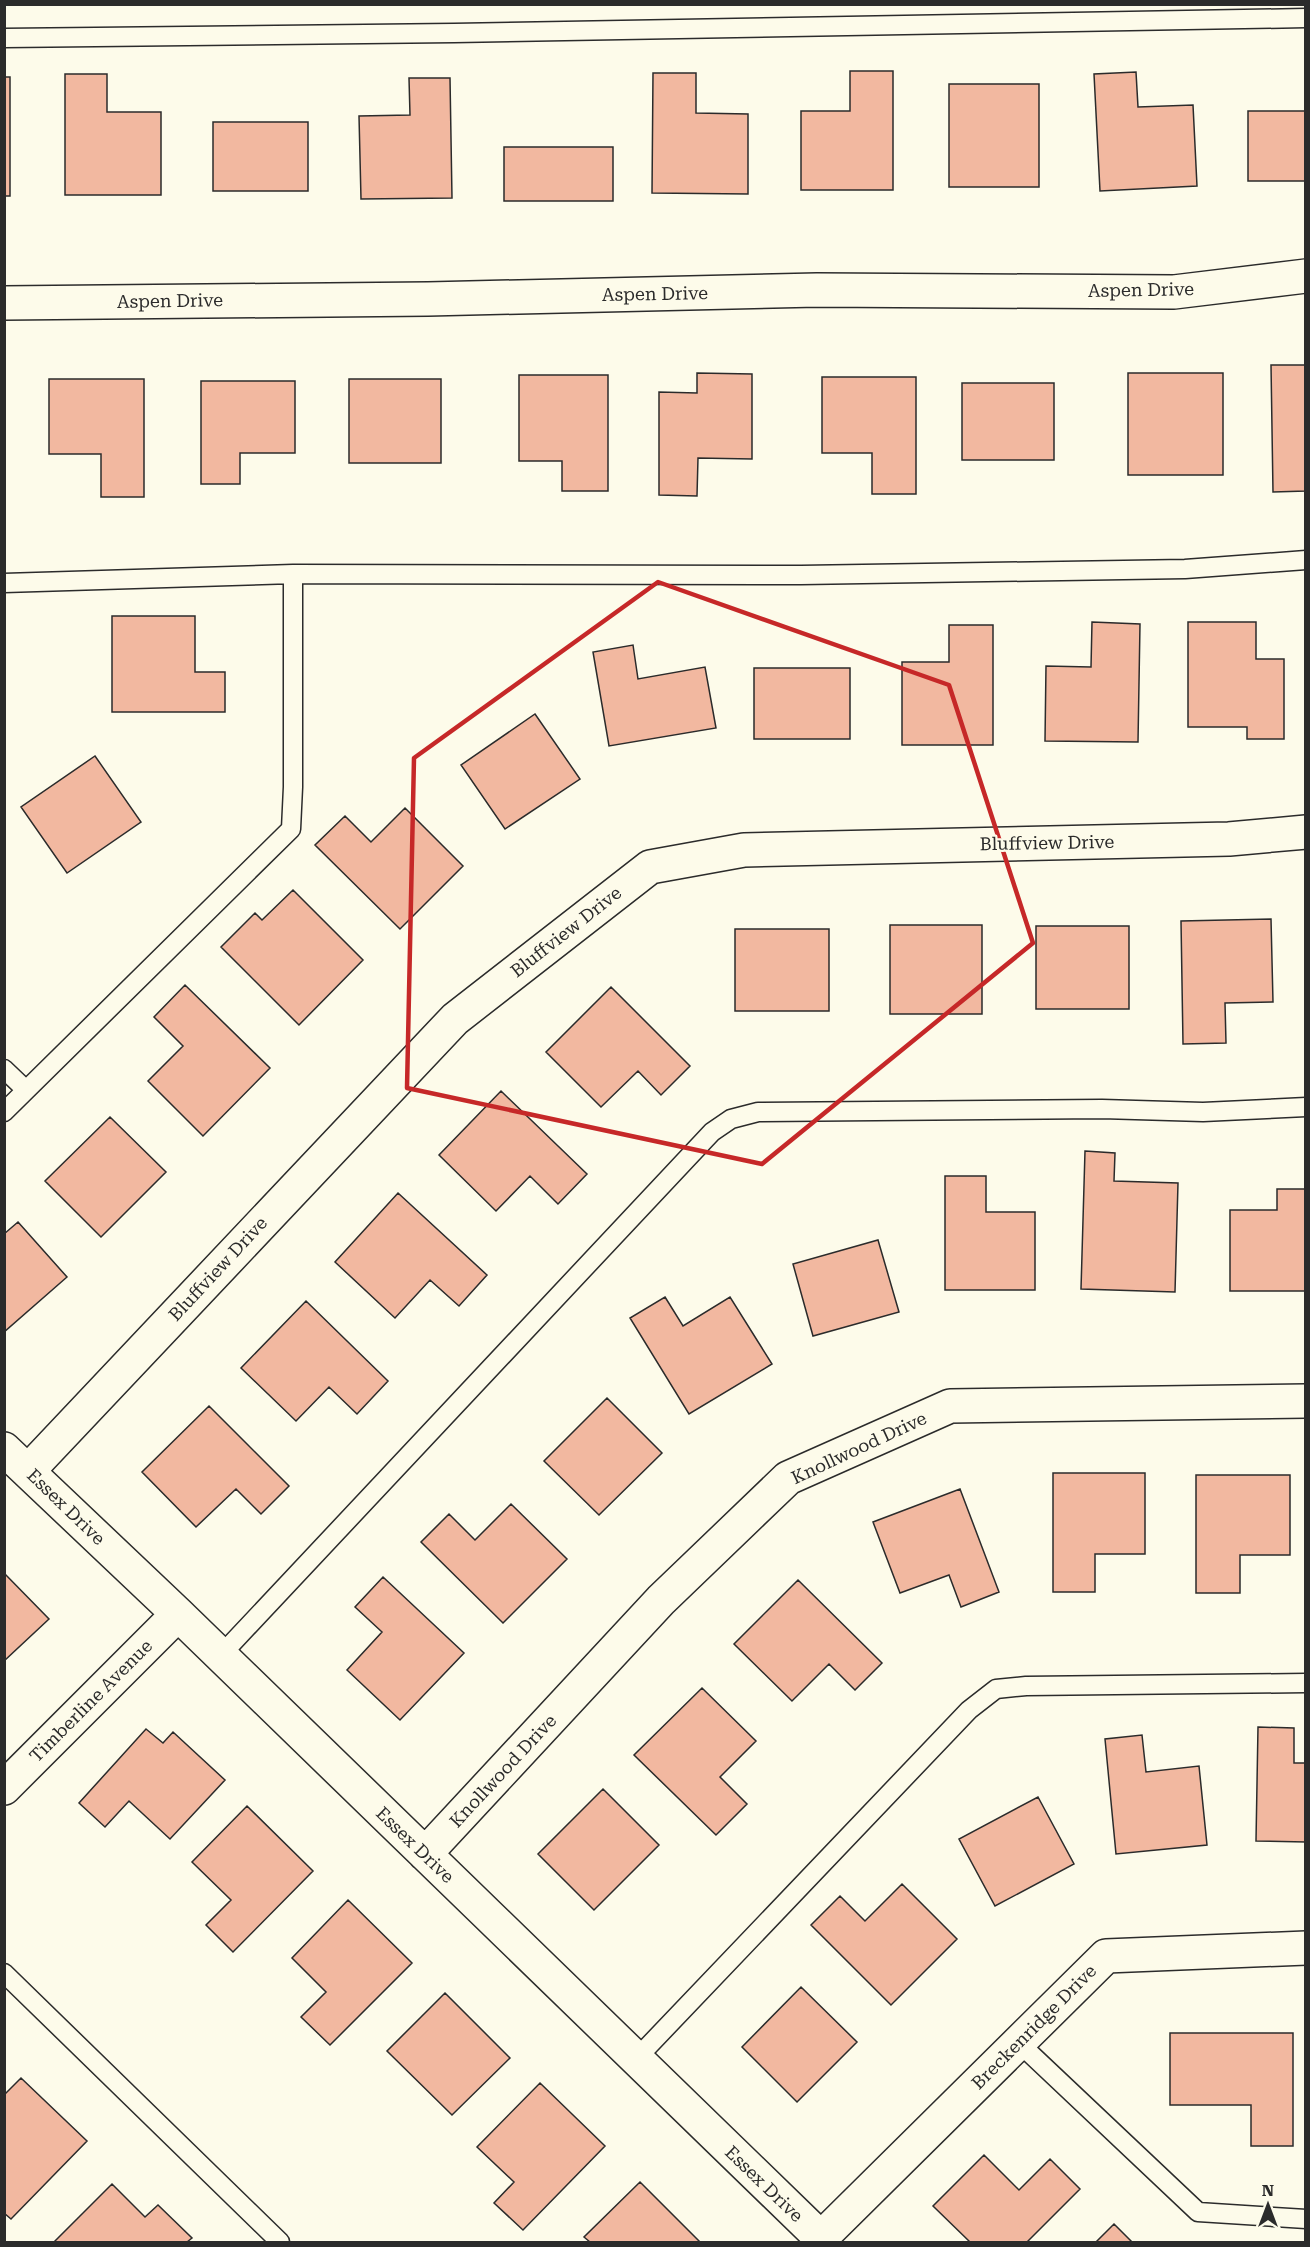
<svg xmlns="http://www.w3.org/2000/svg" width="1310" height="2247" font-family="'Roboto Serif',serif">
	<rect width="100%" height="100%" fill="#fdfbea"/>
	<!-- building -->
	<path fill="#f2b8a0" stroke="#2b2b2b" stroke-width="1.5" d="M850,71H893V190H801V111H850Z
		M1136,72L1138,107L1193,105L1197,186L1100,191L1094,74Z
		M653,73H696V113L748,114V194L652,193Z
		M65,74H107V112H161V195H65Z
		M4,77H10V196H4Z
		M409,78H450L452,198L361,199L359,116L410,115Z
		M949,84H1039V187H949Z
		M1248,111H1306V181H1248Z
		M213,122H308V191H213Z
		M504,147H613V201H504Z
		M1271,365H1306V491L1273,492Z
		M697,373L752,374V459L698,458L697,496L659,495V392L697,393Z
		M1128,373H1223V475H1128Z
		M519,375H608V491H562V461H519Z
		M822,377H916V494H872V453H822Z
		M49,379H144V497H101V454H49Z
		M349,379H441V463H349Z
		M201,381H295V453H240V484H201Z
		M962,383H1054V460H962Z
		M112,616H195V672H225V712H112Z
		M1092,622L1140,624L1138,742L1045,741L1046,666L1091,667Z
		M1188,622H1256V659H1284V739H1247V727H1188Z
		M949,625H993V745H902V662H949Z
		M633,645L638,679L705,667L716,728L609,746L593,652Z
		M754,668H850V739H754Z
		M535,714L580,779L505,829L461,765Z
		M95,756L141,822L67,873L21,807Z
		M405,808L463,866L400,929L315,845L345,816L371,842Z
		M293,890L363,960L299,1025L221,947L255,913L262,920Z
		M1271,919L1273,1002L1225,1003L1226,1043L1183,1044L1181,921Z
		M890,925H982V1014H890Z
		M1036,926H1129V1009H1036Z
		M735,929H829V1011H735Z
		M185,985L270,1068L203,1136L148,1081L183,1046L154,1017Z
		M611,987L690,1066L661,1095L638,1071L601,1107L546,1052Z
		M501,1091L587,1174L558,1204L530,1176L496,1211L439,1155Z
		M110,1117L166,1172L101,1237L45,1181Z
		M1085,1151L1115,1153L1114,1181L1178,1183L1175,1292L1081,1289Z
		M945,1176H986V1212H1035V1290H945Z
		M1277,1189H1306V1291H1230V1210H1277Z
		M398,1193L487,1275L459,1306L430,1280L395,1318L335,1262Z
		M18,1222L67,1277L4,1332V1234Z
		M878,1240L899,1312L813,1336L793,1264Z
		M665,1297L683,1326L730,1297L772,1364L689,1414L630,1318Z
		M306,1301L388,1381L357,1414L329,1387L296,1421L241,1368Z
		M607,1398L662,1453L599,1515L544,1461Z
		M209,1406L289,1486L261,1514L236,1489L196,1527L142,1472Z
		M1053,1473H1145V1554H1095V1592H1053Z
		M1196,1475H1290V1555H1240V1593H1196Z
		M960,1489L999,1592L961,1607L949,1575L900,1593L873,1522Z
		M511,1504L567,1559L503,1623L421,1542L449,1514L475,1540Z
		M4,1573L49,1619L4,1661Z
		M383,1577L464,1653L400,1720L347,1670L382,1632L355,1607Z
		M798,1580L882,1663L855,1690L829,1664L792,1701L734,1644Z
		M702,1688L756,1741L720,1777L747,1804L716,1835L634,1755Z
		M1258,1727L1294,1728V1763H1306V1842L1256,1841Z
		M146,1729L163,1743L173,1732L225,1780L170,1839L129,1801L105,1827L79,1803Z
		M1142,1735L1146,1772L1199,1766L1207,1845L1116,1854L1105,1739Z
		M603,1789L659,1845L594,1910L538,1854Z
		M1038,1797L1074,1864L995,1906L959,1839Z
		M247,1806L313,1871L233,1952L206,1925L231,1900L192,1862Z
		M902,1884L957,1939L891,2005L811,1925L840,1896L865,1921Z
		M348,1900L412,1963L330,2045L301,2017L326,1992L292,1958Z
		M801,1987L857,2042L797,2102L742,2047Z
		M445,1993L510,2058L452,2115L387,2051Z
		M1170,2033H1293V2146H1251V2105H1170Z
		M21,2078L87,2141L11,2219L4,2213V2095Z
		M540,2083L605,2146L523,2230L494,2203L514,2182L477,2147Z
		M984,2155L1019,2190L1050,2159L1080,2189L1027,2242H970L933,2206Z
		M640,2182L700,2242H590L584,2237Z
		M112,2184L145,2217L158,2205L192,2238L187,2242H54Z
		M1114,2224L1132,2242H1096Z"/>
	<g fill="none" stroke-linecap="round" stroke-linejoin="round">
		<!-- service casing -->
		<g stroke="#2b2b2b" stroke-width="21">
			<path id="service" d="M4,38L454,33L1306,18
				M4,583L293,574L801,575L1185,569L1306,560
				M4,1069L26,1090
				M4,1112L291,829L293,787V574
				M221,1655L712,1132L731,1119L758,1112L1102,1109L1203,1112L1306,1107
				M4,1973L280,2242
				M1018,2042L1198,2212L1306,2219
				M636,2059L969,1710L996,1689L1026,1686L1306,1683"/>
		</g>
		<!-- minor casing -->
		<g stroke="#2b2b2b" stroke-width="36">
			<path id="minor" d="M4,303L428,299L817,290L1174,292L1306,276
				M4,1449L178,1614L825,2242
				M28,1471L455,1019L650,867L744,850L1229,839L1306,832
				M4,1788L178,1614
				M425,1854L661,1600L788,1478L950,1406L1306,1401
				M821,2238L1106,1956L1306,1948"/>
		</g>
		<!-- service -->
		<use href="#service" stroke="#fdfbea" stroke-width="18"/>
		<!-- minor -->
		<use href="#minor" stroke="#fdfbea" stroke-width="33"/>
	</g>
	<!-- marked area -->
	<path fill="none" stroke="#c62828" stroke-width="4.5" stroke-linejoin="round" d="M658,582L949,685L1033,943L762,1164L407,1088L414,758Z"/>
	<g text-anchor="middle" stroke-width="4.5" stroke-linejoin="round" paint-order="stroke">
		<!-- street labels -->
		<g font-size="18" fill="#2b2b2b" stroke="#fdfbea">
			<text transform="translate(1141 290) rotate(-1)" y="6">Aspen Drive</text>
			<text transform="translate(655 294) rotate(-1)" y="6">Aspen Drive</text>
			<text transform="translate(170 301) rotate(-1)" y="6">Aspen Drive</text>
			<text transform="translate(1047 843) rotate(-1)" y="6">Bluffview Drive</text>
			<text transform="translate(566 932) rotate(-38)" y="6">Bluffview Drive</text>
			<text transform="translate(218 1269) rotate(-47)" y="6">Bluffview Drive</text>
			<text transform="translate(859 1448) rotate(-25)" y="6">Knollwood Drive</text>
			<text transform="translate(66 1507) rotate(44)" y="6">Essex Drive</text>
			<text transform="translate(91 1701) rotate(-45)" y="6">Timberline Avenue</text>
			<text transform="translate(503 1771) rotate(-47)" y="6">Knollwood Drive</text>
			<text transform="translate(415 1845) rotate(44)" y="6">Essex Drive</text>
			<text transform="translate(1034 2027) rotate(-45)" y="6">Breckenridge Drive</text>
			<text transform="translate(764 2184) rotate(44)" y="6">Essex Drive</text>
		</g>
	</g>
	<!-- border -->
	<rect width="1310" height="2247" fill="none" stroke="#2b2b2b" stroke-width="12"/>
	<!-- north arrow -->
	<g transform="translate(1268 2205)" stroke="#fdfbea" stroke-width="4.5" paint-order="stroke">
	<path d="M0-4.5L10 22L0 15L-10 22Z" fill="#2b2b2b"/>
	<text y="-9" font-size="16" font-weight="bold" text-anchor="middle" fill="#2b2b2b">N</text>
	</g>
</svg>
